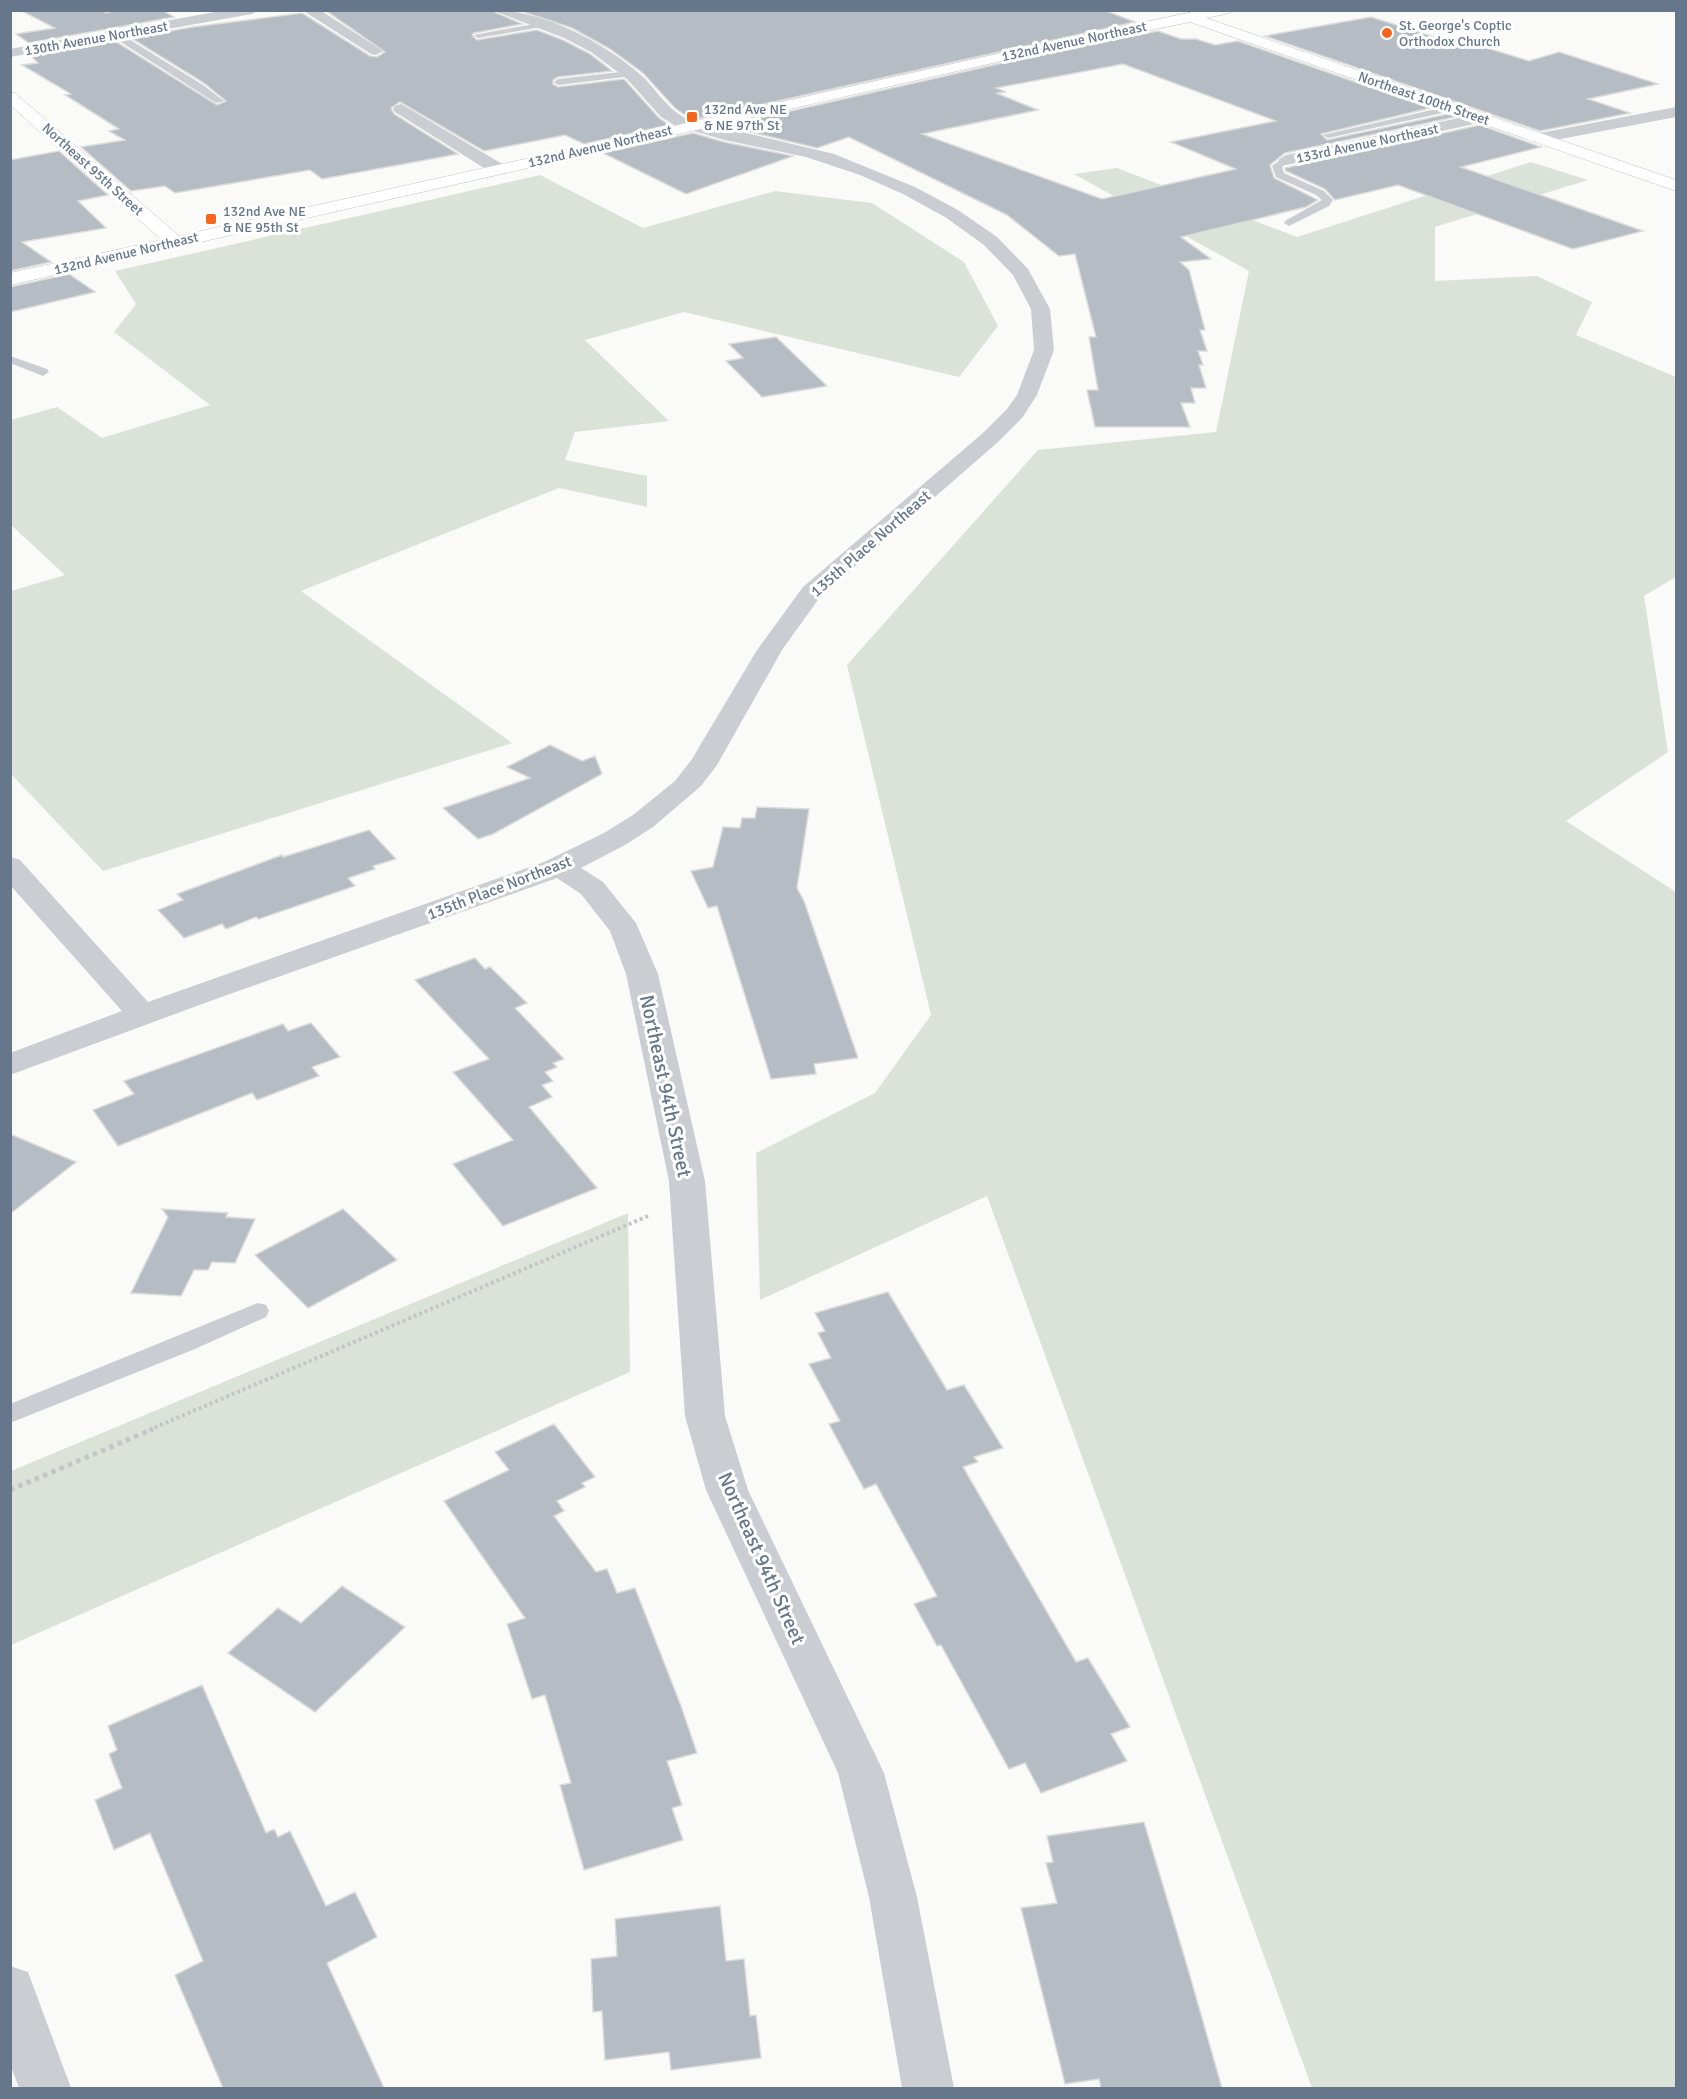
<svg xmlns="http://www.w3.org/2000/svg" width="1687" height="2099" font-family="Signika,sans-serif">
	<rect width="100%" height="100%" fill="#fafaf8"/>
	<!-- green -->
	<path fill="#dbe3d8" d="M1531,162L1588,180L1435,227V281L1537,276L1592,302L1576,335L1676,377V577L1644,596L1668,752L1566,821L1676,892V2088H1312L987,1196L760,1300L756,1153L875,1093L931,1015L847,665L1038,450L1216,432L1249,271L1074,174L1117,168L1297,237Z
		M540,175L643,228L775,191L872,203L964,262L998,326L959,377L684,312L585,340L669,421L575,432L565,460L647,476V507L559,488L301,591L512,743L103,871L11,774V591L65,575L11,525V420L57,407L102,438L210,405L114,332L136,304L115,271Z
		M628,1213L630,1372L11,1645V1471Z"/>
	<!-- building -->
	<path fill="#b5bcc3" stroke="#dcdcda" stroke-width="1.5" fill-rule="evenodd" d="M20,10H102L106,13L116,10H162L174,17L29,43L16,34L55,28Z
		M325,10H490L522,24L474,33L472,35L477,40L537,30L563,40L590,54L612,71L558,77L553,80V84L558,87L624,79L659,118L669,125L584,144L565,135L484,151L400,102L391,108L394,114L458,154L322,179L310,170L175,193L165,186L131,191L81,147L125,140L109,131L119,129L65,95L71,94L22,65L38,63L31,56L115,41L217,105L226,101L204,83L131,38L193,27L302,13L370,56L377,57L385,52Z
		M518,10H1104L1135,22L696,119L688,117L675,108L643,73L610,49L572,28Z
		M1371,17L1441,39L1451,37L1529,61L1559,52L1658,84L1588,99L1630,113L1540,131L1265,36Z
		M1158,31L1181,39H1196L1215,45L1238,41L1430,108L1321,134L1327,140L1448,114L1455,117L1285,153L1270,165L1274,178L1318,200L1306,207L1181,237L1211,259L1180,262L1189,270L1205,330H1200L1207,351H1198L1203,365H1199L1206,388H1191L1195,403H1181L1190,427H1095L1087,390H1098L1089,337H1096L1075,254L1059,256L1007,215L849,137L817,148L725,126L1046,53ZM1123,64L1276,121L1171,142L1236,169L1102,199L922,134L1038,110L996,93L1006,92L996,88Z
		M1480,125L1541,147L1461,167L1643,231L1573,249L1398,185L1335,200L1325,189L1286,171L1285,168Z
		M693,133L724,142L793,156L686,194L603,153Z
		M59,151L108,195L78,201L106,228L22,242L51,262L10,271V160Z
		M69,274L95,292L10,312V287Z
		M776,337L827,386L762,397L726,361L743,358L729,344Z
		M550,745L582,761L595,756L602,774L493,834L478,839L443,808L530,778L507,767Z
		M757,807L809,809L797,888L804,901L858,1058L814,1064L816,1074L771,1079L717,906L708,908L691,871L713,867L723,827L740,828L742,818H755Z
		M369,830L396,859L373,866L375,869L348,878L355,886L259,919L256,917L226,929L222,924L184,938L158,910L183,900L177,894L282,855L283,857Z
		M475,958L485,969L490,967L527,1003L515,1008L564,1059L553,1063L557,1067L545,1072L553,1081L542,1085L552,1097L529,1107L597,1188L503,1226L453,1164L513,1140L453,1072L489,1059L415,980Z
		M311,1023L340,1057L312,1067L319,1076L257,1100L252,1093L118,1146L93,1110L134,1094L124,1081L283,1024L288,1031Z
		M10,1134L76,1162L10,1214Z
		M162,1209L228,1213L226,1217L255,1219L235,1263L212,1262L208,1270H194L181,1296L131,1293L168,1217Z
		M343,1209L397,1260L308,1308L255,1255Z
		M888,1292L947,1390L964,1385L1003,1448L974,1457L978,1462L963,1467L1076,1662L1088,1658L1130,1727L1111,1734L1127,1761L1041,1793L1025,1763L1009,1769L941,1645L937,1646L914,1604L937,1596L876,1484L864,1489L829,1424L840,1421L809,1364L831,1358L818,1333L825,1331L815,1313Z
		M554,1424L595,1477L582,1483L585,1487L557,1501L564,1511L554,1516L596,1572L607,1569L617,1593L635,1588L681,1706L697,1753L667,1761L682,1805L672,1808L683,1840L584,1870L560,1785L571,1783L545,1695L532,1699L507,1624L525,1618L444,1501L509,1470L495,1452Z
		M342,1586L405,1627L315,1712L228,1653L278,1608L301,1623Z
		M202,1685L266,1833L274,1829L278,1837L290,1831L326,1906L355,1892L377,1937L327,1963L384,2088H223L175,1975L203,1961L150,1833L114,1850L95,1800L122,1788L109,1754L117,1750L108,1726Z
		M1144,1822L1188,1969L1222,2088H1101L1099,2079L1065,2084L1021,1908L1057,1903L1046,1863L1053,1862L1047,1836Z
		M720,1906L726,1961L744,1959L750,2016L756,2015L761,2058L671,2070L669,2052L605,2060L602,2011L593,2012L591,1959L617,1956L615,1919Z"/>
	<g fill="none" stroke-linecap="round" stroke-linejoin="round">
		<!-- secondary casing -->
		<g stroke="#bec2c8" stroke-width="1">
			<path id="secondary" d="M1202,10H1232L1230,13L1206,18L1676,180V191L1190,22L1046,51L10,285V273L162,240L10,105V92L15,93L179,236L1046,43Z"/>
		</g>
		<!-- path-far1 -->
		<path stroke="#c3c5c8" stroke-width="4" stroke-dasharray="3 3" stroke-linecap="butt" d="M149,1430L648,1216"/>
		<!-- path -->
		<path stroke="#c3c5c8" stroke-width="5" stroke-dasharray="4.5 4.5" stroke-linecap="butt" d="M10,1490L153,1429"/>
		<!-- lane -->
		<path fill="#cacdd2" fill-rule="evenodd" d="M539,23L543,25L542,27L478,38L474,35Z
			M113,33H119L203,85L224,101L216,103L113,37Z
			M629,71L632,72V76L558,85L554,82L558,79Z
			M1453,105L1456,106V110L1328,138L1323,135Z
			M1283,158L1291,160L1282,167L1284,173L1324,191L1333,200L1329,206L1289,226L1284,223L1285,221L1322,200L1316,195L1276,177L1272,166Z
			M10,356L47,369L49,372L43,376L10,363Z
			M258,1303L266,1305L269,1311L266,1317L195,1349L10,1423V1404Z"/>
		<!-- street -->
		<path fill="#cacdd2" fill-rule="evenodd" d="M226,10H259L252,14L10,57V49Z
			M302,10H320L383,51L376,55L371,54Z
			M492,10C543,10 603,42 641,75C657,90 667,109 687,119L834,154L915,187L958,210L997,237L1028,269L1050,309L1054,350L1037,395L1022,418L998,442L820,597L782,650L717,765L701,786L653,827L625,845L581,868L603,882L636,923L658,974L705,1181L725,1416L748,1490L884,1773L917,1897L954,2088H902L869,1897L838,1773L706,1490L685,1416L669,1181L626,974L610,931L581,894L557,878L213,1000L10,1075V1053L122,1011L10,885V857L20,860L148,1002L544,862L604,833L633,815L675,781L692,759L757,650L803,587L983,433L1007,409L1017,395L1034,350L1031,309L1013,275L984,245L945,217L903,194L860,175L806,157L725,140L676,126L661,117L627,79L591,52L564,38Z
			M401,104L504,165L506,169L498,174L492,173L395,112L393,109L395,106Z
			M1676,107V117L1540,143L1532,138L1540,133Z
			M1482,113L1488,115L1490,118L1488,121L1286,165L1278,160L1286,155Z
			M10,1966L28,1972L71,2088H19L10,2064Z"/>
		<!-- secondary -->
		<use href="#secondary" fill="#fff" fill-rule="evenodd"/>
	</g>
	<!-- markers -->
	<g fill="#f5661d" stroke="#fff" stroke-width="2">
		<circle cx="1387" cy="33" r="6"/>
		<rect x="686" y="111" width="12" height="12" rx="3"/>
		<rect x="205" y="213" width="12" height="12" rx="3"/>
	</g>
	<g text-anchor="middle" stroke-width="6" stroke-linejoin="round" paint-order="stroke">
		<!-- far-poi labels -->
		<g font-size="14" fill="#66778c" stroke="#fff" text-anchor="start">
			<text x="1399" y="30">St. George's Coptic<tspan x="1399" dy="16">Orthodox Church</tspan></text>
			<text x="704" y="114">132nd Ave NE<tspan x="704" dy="16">&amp; NE 97th St</tspan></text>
			<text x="223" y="216">132nd Ave NE<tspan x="223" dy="16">&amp; NE 95th St</tspan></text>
		</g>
		<!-- far-street labels -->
		<g font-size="14" fill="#66778c" stroke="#fff">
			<text transform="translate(96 38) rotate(-10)" y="5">130th Avenue Northeast</text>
			<text transform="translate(1074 41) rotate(-12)" y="5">132nd Avenue Northeast</text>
			<text transform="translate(1424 98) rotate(19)" y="5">Northeast 100th Street</text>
			<text transform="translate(1367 143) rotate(-12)" y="5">133rd Avenue Northeast</text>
			<text transform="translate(600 146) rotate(-13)" y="5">132nd Avenue Northeast</text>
			<text transform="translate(93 169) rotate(42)" y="5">Northeast 95th Street</text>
			<text transform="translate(126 253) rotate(-13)" y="5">132nd Avenue Northeast</text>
		</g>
		<!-- street labels -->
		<g font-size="16" fill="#66778c" stroke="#fff">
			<text transform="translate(870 543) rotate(-41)" y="6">135th Place Northeast</text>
			<text transform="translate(499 887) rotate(-21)" y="6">135th Place Northeast</text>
		</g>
		<!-- near-street labels -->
		<g font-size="20" fill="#66778c" stroke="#fff">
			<text transform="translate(666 1086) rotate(78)" y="7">Northeast 94th Street</text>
			<text transform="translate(762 1558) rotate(66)" y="7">Northeast 94th Street</text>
		</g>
	</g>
	<!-- border -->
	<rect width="1687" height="2099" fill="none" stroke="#66778c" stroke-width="24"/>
</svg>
